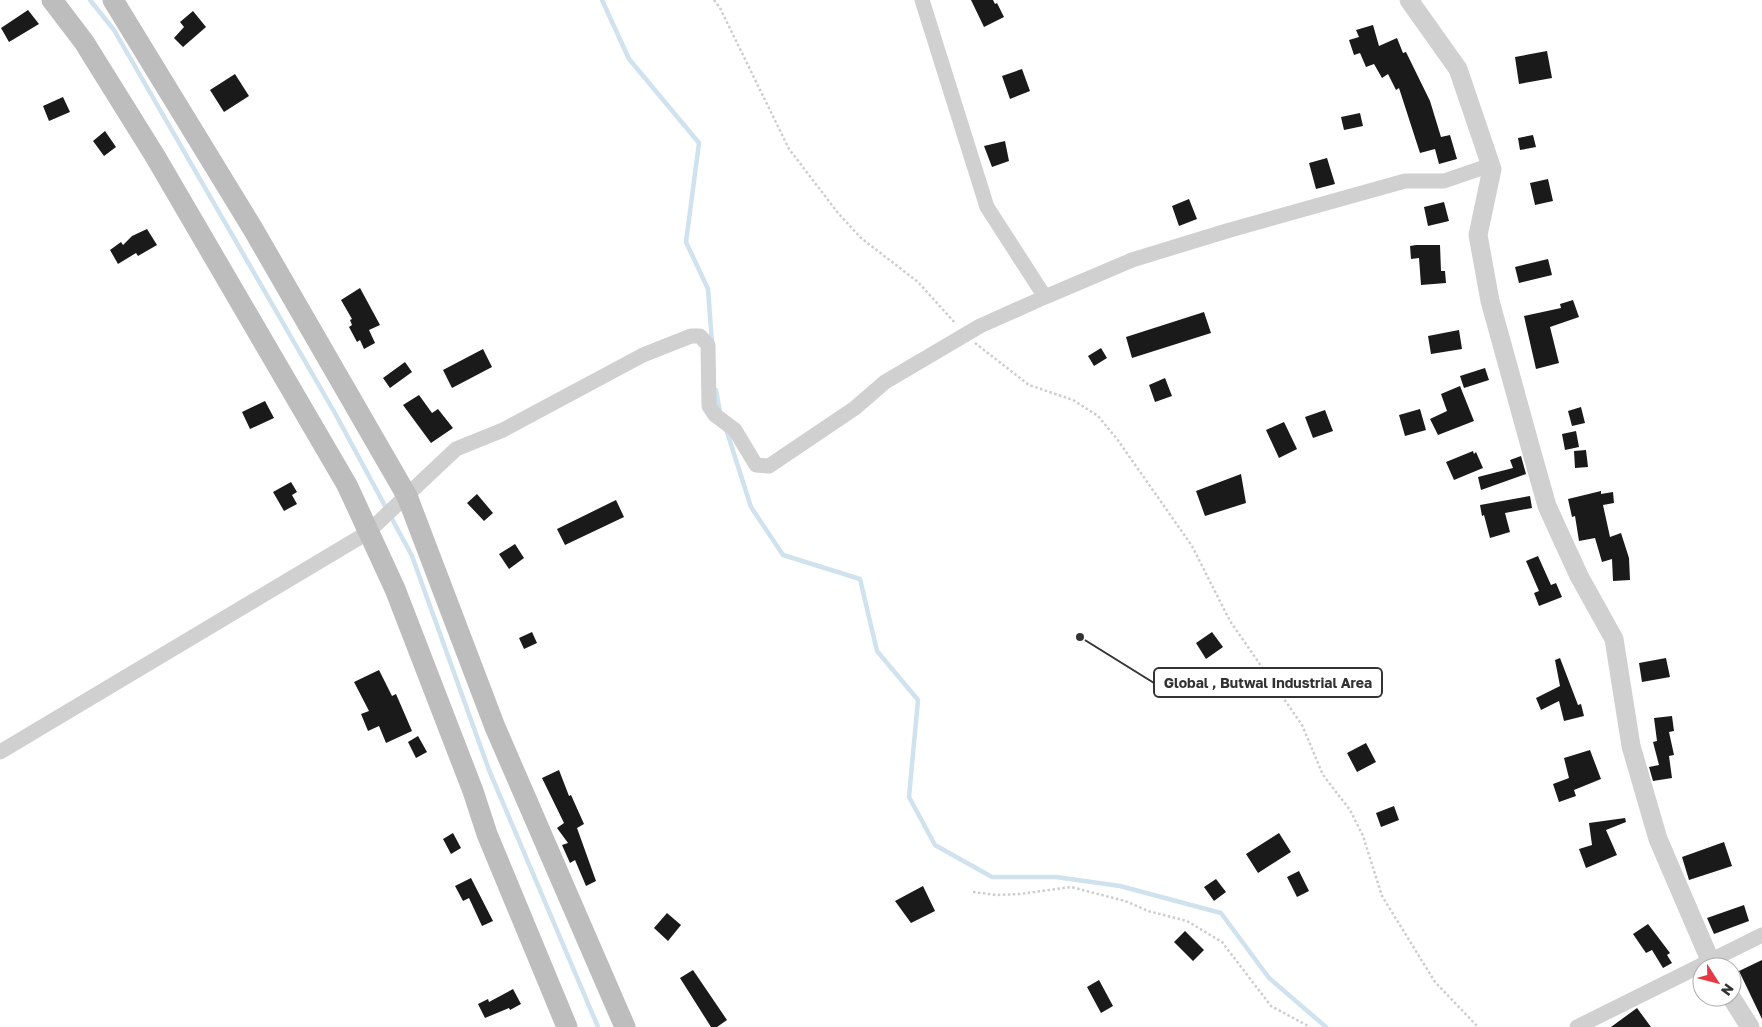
<svg xmlns="http://www.w3.org/2000/svg" width="1762" height="1027" font-family="'Golos Text',sans-serif">
	<rect width="100%" height="100%" fill="#fff"/>
	<g fill="none" stroke-linecap="round" stroke-linejoin="round">
		<!-- stream -->
		<path stroke="#cfe2ee" stroke-width="4.5" d="M90,0L114,30L336,415L412,556L489,770L598,1027
			M602,0L629,59L699,143L686,242L708,289L712,343
			M716,390L720,412
			M726,429L751,507L783,555L860,579L877,651L918,700L909,797L935,845L992,877H1056L1120,886L1221,913L1269,978L1326,1027"/>
	</g>
	<!-- building -->
	<path fill="#1a1a1a" d="M971,0H993L995,4L997,3L1004,17L984,27Z
		M28,10L39,24L9,42L1,28Z
		M193,11L206,27L183,47L174,38L184,27L180,22Z
		M1373,25L1379,46L1397,38L1403,53L1406,52L1430,101L1441,137L1450,135L1457,159L1439,164L1435,149L1420,153L1399,88L1396,90L1388,74L1382,78L1374,64L1366,67L1360,53L1354,55L1349,40L1359,37L1356,30Z
		M1547,51L1552,78L1519,84L1515,57Z
		M1022,69L1030,91L1010,99L1002,76Z
		M235,74L249,96L224,112L210,90Z
		M63,97L70,112L49,121L43,106Z
		M1360,113L1363,126L1344,130L1341,117Z
		M105,131L116,147L104,156L93,141Z
		M1533,135L1536,147L1520,150L1518,138Z
		M1005,141L1009,161L992,167L984,146Z
		M1327,158L1335,184L1316,189L1309,163Z
		M1548,179L1553,201L1535,205L1530,183Z
		M1189,199L1197,219L1179,226L1172,206Z
		M1444,202L1449,221L1428,226L1424,207Z
		M147,229L157,245L138,256L136,253L118,264L110,250L121,242L123,245L132,236Z
		M1416,245H1440L1441,271H1445L1446,283L1421,285L1419,258L1411,259L1410,246Z
		M1548,259L1552,275L1519,283L1515,267Z
		M360,288L380,325L369,330L375,343L364,349L360,340L357,342L349,327L352,325L350,320L352,319L341,300Z
		M1573,300L1579,317L1550,327L1559,363L1536,369L1524,316L1561,308L1560,304Z
		M1204,312L1211,333L1132,358L1126,337Z
		M1459,330L1462,349L1431,354L1428,336Z
		M1101,348L1107,358L1094,366L1088,356Z
		M483,349L492,367L452,388L443,370Z
		M405,362L412,372L390,388L383,378Z
		M1485,368L1489,380L1464,388L1460,376Z
		M1165,378L1172,396L1155,402L1149,385Z
		M1460,386L1474,421L1438,435L1430,419L1447,411L1441,394Z
		M419,395L432,413L438,409L453,428L431,443L403,405Z
		M265,401L274,418L250,429L242,412Z
		M1581,407L1585,423L1572,426L1568,411Z
		M1420,409L1426,430L1405,436L1399,415Z
		M1325,410L1333,431L1313,438L1305,417Z
		M1284,422L1297,449L1279,458L1266,430Z
		M1576,431L1579,447L1565,450L1562,434Z
		M1586,450L1588,467L1575,468L1574,451Z
		M1473,451L1474,454L1476,452L1483,468L1454,480L1446,462Z
		M1521,456L1526,474L1481,490L1478,477L1513,468L1510,460Z
		M1241,474L1246,503L1205,516L1196,491Z
		M291,482L297,492L292,495L297,504L284,511L273,492Z
		M1601,491V494L1613,492L1614,503L1603,505L1610,537L1621,533L1629,558L1630,580L1613,581L1612,559L1602,562L1595,538L1579,541L1575,516L1572,517L1568,499Z
		M477,494L493,513L484,521L467,503Z
		M1530,496L1532,508L1505,513L1510,532L1490,538L1484,515L1482,516L1480,505Z
		M616,500L624,517L565,545L557,529Z
		M515,544L524,558L509,569L499,554Z
		M1538,556L1551,585L1556,583L1562,597L1539,606L1534,593L1539,591L1526,561Z
		M532,632L537,643L524,649L519,638Z
		M1212,632L1223,647L1206,659L1196,643Z
		M1560,658L1578,705L1581,704L1584,716L1564,721L1559,701L1541,710L1536,698L1560,686L1555,660Z
		M1666,658L1670,677L1642,682L1639,663Z
		M379,670L392,696L396,694L412,731L386,743L379,726L368,731L361,714L369,711L354,682Z
		M1672,716L1674,731L1669,732L1674,755L1669,756L1672,778L1653,781L1649,767L1659,765L1653,742L1657,741L1654,718Z
		M418,736L427,752L416,758L408,742Z
		M1366,743L1376,762L1357,772L1347,753Z
		M1590,750L1601,779L1574,790L1576,796L1559,802L1553,784L1569,778L1564,758Z
		M559,770L569,796L571,795L584,824L577,828L596,881L586,886L575,860L570,863L562,845L568,843L557,828L564,823L542,778Z
		M1394,806L1399,820L1381,827L1376,813Z
		M1625,818L1626,822L1606,830L1617,855L1586,868L1579,849L1592,845L1589,823Z
		M453,833L461,848L451,854L443,839Z
		M1279,833L1291,852L1258,873L1246,854Z
		M1724,842L1732,866L1689,880L1682,857Z
		M1299,871L1309,891L1297,897L1287,877Z
		M471,878L493,921L482,926L469,898L463,901L455,886Z
		M1216,879L1226,892L1214,901L1204,887Z
		M923,886L935,911L911,923L895,901Z
		M1744,905L1749,921L1714,934L1707,918Z
		M667,913L681,925L668,941L654,928Z
		M1648,924L1670,953L1667,955L1672,963L1663,968L1652,950L1646,953L1633,934Z
		M1185,931L1204,950L1193,961L1174,942Z
		M1762,960V1019L1739,971Z
		M693,970L727,1020L717,1027H711L680,978Z
		M1099,980L1113,1006L1101,1013L1087,987Z
		M513,989L521,1004L510,1010L509,1008L485,1018L478,1004L488,999L489,1002Z
		M1637,1008L1651,1027H1611Z"/>
	<g fill="none" stroke-linecap="round" stroke-linejoin="round">
		<!-- path -->
		<path stroke="#cdcdcd" stroke-width="2.5" stroke-dasharray="2.5 2.5" stroke-linecap="butt" d="M714,0L720,8L789,149L838,213L861,238L918,282L956,324
			M975,343L1029,385L1073,400L1098,416L1117,439L1192,546L1230,621L1302,725L1323,775L1350,810L1363,836L1382,896L1435,982L1478,1027
			M973,892L996,895L1020,894L1071,887L1125,901L1148,911L1187,921L1222,942L1271,1006L1310,1027"/>
		<!-- minor -->
		<path stroke="#d0d0d0" stroke-width="15" d="M1045,297L1132,260L1230,230L1405,181H1444L1482,168L1492,169
			M0,752L367,533L456,449L503,430L643,355L691,336H700L708,345L709,406L715,415L735,430L756,465L769,466L855,408L885,382L980,326L1045,297L987,207L922,0
			M1577,1027L1762,935"/>
		<!-- tertiary -->
		<path stroke="#d0d0d0" stroke-width="19" d="M1409,0L1458,69L1492,169L1478,235L1490,301L1532,453L1547,506L1579,576L1614,639L1631,746L1658,839L1713,967
			M1731,997L1750,1027"/>
		<!-- secondary -->
		<path stroke="#bdbdbd" stroke-width="21" d="M52,0L84,42L155,156L347,485L395,589L473,791L487,834L567,1027
			M113,0L253,229L407,496L495,727L625,1027"/>
	</g>
	<!-- callouts -->
	<path fill="none" stroke="#333" stroke-width="2" d="M1080 637L1154 683"/>
	<circle fill="#333" stroke="#fff" stroke-width="2" cx="1080" cy="637" r="5"/>
	<rect fill="#fff" stroke="#333" stroke-width="2" x="1154" y="668" width="228" height="29" rx="5"/>
	<g font-size="14" text-anchor="middle" font-weight="bold" fill="#333">
		<text x="1268" y="688">Global , Butwal Industrial Area</text>
	</g>
	<!-- north arrow -->
	<g transform="translate(1717 982) rotate(126)"><circle r="24" fill="#ffffff" stroke="#adadad"/>
	<path d="M0-4L9 19L0 12L-9 19Z" fill="#e63946"/>
	<text y="-8" font-size="14" font-weight="bold" text-anchor="middle" fill="#333333">N</text>
	</g>
</svg>
